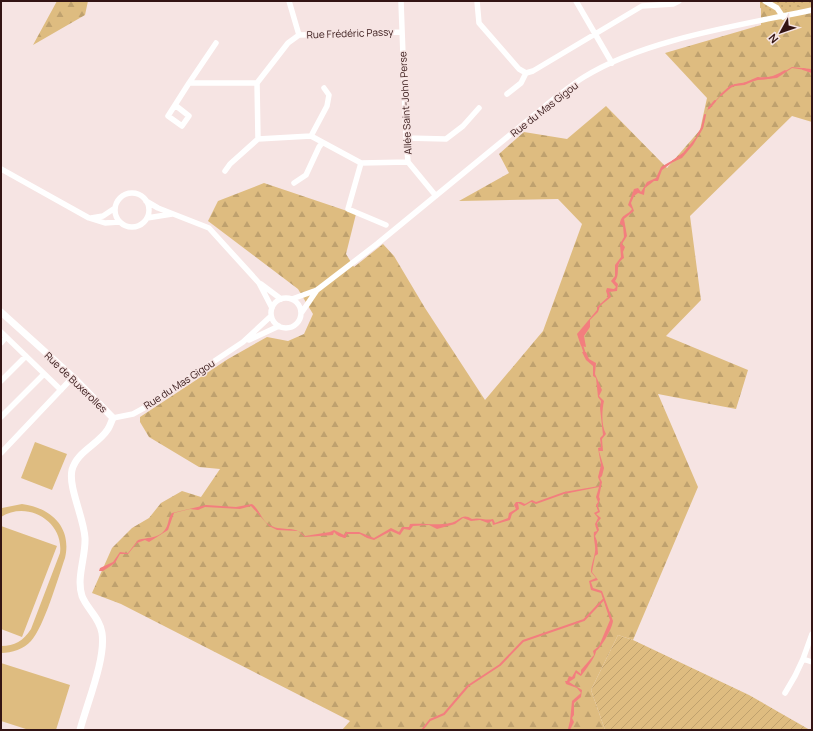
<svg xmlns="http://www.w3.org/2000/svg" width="813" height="731" font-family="Manrope,sans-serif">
	<defs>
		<pattern id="forest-firs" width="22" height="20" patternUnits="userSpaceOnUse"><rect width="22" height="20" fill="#debc80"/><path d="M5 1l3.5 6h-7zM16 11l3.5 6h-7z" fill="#bfa16e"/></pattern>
		<pattern id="park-dots" width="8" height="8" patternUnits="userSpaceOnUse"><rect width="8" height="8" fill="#debc80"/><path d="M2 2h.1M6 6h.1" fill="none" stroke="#bfa16e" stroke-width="1.8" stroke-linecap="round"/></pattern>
		<pattern id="garden-furrows" width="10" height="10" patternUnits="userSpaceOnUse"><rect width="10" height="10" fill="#debc80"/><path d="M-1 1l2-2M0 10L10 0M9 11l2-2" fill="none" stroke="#bfa16e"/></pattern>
	</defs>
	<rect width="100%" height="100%" fill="#f6e4e3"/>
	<!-- forest -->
	<path fill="url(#forest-firs)" d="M57,1H88L85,15L33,45Z
		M761,1H812V122L792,116L690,216L701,300L666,336L748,370L736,409L658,394L698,487L633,640L618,635L591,690L605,730H342L350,721L121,604L92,593L112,548L132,528L149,518L161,503L182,491L201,497L220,469L199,467L149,437L140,422V417L228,359L267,337L288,341L304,334L313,314L298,289L208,221L218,201L264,183L356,214L346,254L354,267L383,244L394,256L425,308L485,400L543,331L582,224L558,199L459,201L509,173L499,154L524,132L567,139L606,106L667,168L700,130L707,98L665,53L761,25Z"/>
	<!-- park -->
	<path fill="url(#park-dots)" d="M760,1H812V3L776,12L760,8Z"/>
	<!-- garden -->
	<path fill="url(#garden-furrows)" d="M618,635L633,640L749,695L810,730H605L591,690Z"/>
	<!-- pitch -->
	<path fill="#debc80" d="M35,442L67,454L52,490L21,478Z
		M22,504C52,508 72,528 65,558C58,578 44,627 31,641C24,649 12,653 1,653V646C15,646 23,641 31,629L60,553C64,521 27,500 1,517L2,508Z
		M1,526L57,546L22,637L1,629Z
		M1,663L70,685L56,730H29L1,721Z"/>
	<!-- water -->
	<path fill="#f37e7e" d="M792,67L811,69L812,71L792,68L777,78L758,80L737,85L726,90L707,111L703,128L693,145L682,158L673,162L662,170L658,181H654L645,188L644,195L638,193L634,196L631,203L634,211L624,219L627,236L622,244L625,247L623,252L624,258C614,264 621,274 615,281L618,284L617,291L609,292L611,297L600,306L598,312L590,320V327L584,336L586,347L581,346L577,334L597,310V307L608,297L606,291L607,288L614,289L616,287L611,281L615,276V265L621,257L620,244L624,237L623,226L620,224C621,214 627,216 632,209L628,205L634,189L638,188L641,192L647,182L656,178L661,167L673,160L678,159L702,130L708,108L731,85L747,82L758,78L777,76Z
		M582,352H586L589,359L596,363L595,374L602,390L599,396L604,401C602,410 601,425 606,434L602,439L603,451H599L604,468L602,476L600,478L602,482L599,497L600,499L598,506L600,512L596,514L601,518L597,523L599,530L595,536L597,541L598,554L595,556L592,572L598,580L591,582L593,588L602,591L613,621C612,629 601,648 596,651C596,656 585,671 581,676L576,673L575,678L569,682L582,690L581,697L574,703V715L572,718L574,722L570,730L568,729L570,721L572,701L581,693L577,688L566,684L565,681H567L569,676L572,677L576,670L581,674V670L594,655L593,651L599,646L610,620L601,593L591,590L589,581L596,578L591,572C591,565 594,559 595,552C596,546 593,539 594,532L597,531L595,524L598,518L594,513L598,511L596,505L598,502L596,497L599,487L564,494L536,504L531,502L524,506L518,503L519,509L512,514L510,520L493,525L492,521L488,523L480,520L471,521L463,518L455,524L437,529L429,525L413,526L410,530L404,529L400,535L391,531L374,540L367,538L360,534H347L345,538L337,535L334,532L333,535L305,537L298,531L277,530L269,526L251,506L240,509L205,507L198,510L190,509L174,513L168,530L149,542L145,540L137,543L128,554H120L115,563L103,571H99L100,568L113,562L120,552L128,553L138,540C148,537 160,539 166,528C169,523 168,518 172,513L206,505L236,507L252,504C259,509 261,519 268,524C281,533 294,524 305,536L330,532L334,530L344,535L346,532H359L374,538L391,528L399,532L402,527H409L410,524C425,523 437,526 450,523C460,521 462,512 472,519C480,517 485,521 493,519L495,523L508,518L509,513L516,509L514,505L516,502H521L525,504L532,500L536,502L564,492L599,486L600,482L598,477L601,465L598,448L601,447L600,438L603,435L600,408L601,401L598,397L596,378L593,376V366L586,360Z"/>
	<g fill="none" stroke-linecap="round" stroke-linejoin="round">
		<!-- stream -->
		<path stroke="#f37e7e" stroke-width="2" d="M803,69L812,72
			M735,85L744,84L758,78C767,80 777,76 785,71
			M721,95L730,87
			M709,108L715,101
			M698,135L702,128L705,115
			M673,161L683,154
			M582,345L585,354
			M339,535L345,537L346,534
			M422,730L430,720L444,714L468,686L500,665L523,641L584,620L603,600"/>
		<!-- minor -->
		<path stroke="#fff" stroke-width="5.5" d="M289,1L299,35
			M401,1L406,138L408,162L436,196
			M477,1L479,23L519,69L526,73L533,71L642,6L673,4L679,1
			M576,1L612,63
			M765,1L777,8L783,17
			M401,32L299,35L288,43L257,83L258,139L311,136L361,163L408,162
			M216,43L189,83H257
			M507,94L521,83L526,73
			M175,105L189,116L182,126L168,116L189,83
			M311,136L327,106L329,95L324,88
			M406,138L446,139L463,126L479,108
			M361,163L348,209L386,225
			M1,169L89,218L105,223L119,222
			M225,171L230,164L258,139
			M294,183L306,175L319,147L322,143
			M115 210a17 17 0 1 1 34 0a17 17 0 1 1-34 0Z
			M146,201L158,208L209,228L259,283L272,308
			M91,218L103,216L115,208
			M147,218L172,214
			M261,284L281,299
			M271 313a15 15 0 1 1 30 0a15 15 0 1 1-30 0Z
			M292,299L317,290
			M302,312L317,290L377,244L555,98C565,91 574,83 584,77C645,39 742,25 812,10
			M1,332L61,390
			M249,340L279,326
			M1,343L6,337
			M1,381L26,356
			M1,417L44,374
			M113,418L133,414L144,408L243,342L271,316
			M1,453L73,377
			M812,634L803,659L812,662
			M785,693L795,676L803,659"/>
		<!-- tertiary -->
		<path stroke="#fff" stroke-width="7" d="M1,312L73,377L113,418C111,422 110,426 108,429C98,445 77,451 72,470C68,487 84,518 85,538C86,556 76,578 82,596C87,609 100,618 102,633C106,659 87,703 80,730"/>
	</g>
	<g text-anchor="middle" stroke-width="3" stroke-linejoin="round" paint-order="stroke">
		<!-- street labels -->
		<g font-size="10" fill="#331414" stroke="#f6e4e3">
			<text transform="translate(350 33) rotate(-2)" y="4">Rue Frédéric Passy</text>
			<text transform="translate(405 103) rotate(-93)" y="4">Allée Saint-John Perse</text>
			<text transform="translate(544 109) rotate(-38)" y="4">Rue du Mas Gigou</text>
			<text transform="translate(76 382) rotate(44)" y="4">Rue de Buxerolles</text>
			<text transform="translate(179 384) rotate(-33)" y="4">Rue du Mas Gigou</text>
		</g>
	</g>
	<!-- border -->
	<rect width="813" height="731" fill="none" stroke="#331414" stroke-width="4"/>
	<!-- north arrow -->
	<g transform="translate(781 32) rotate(230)" stroke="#f6e4e3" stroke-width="3" paint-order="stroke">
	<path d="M0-3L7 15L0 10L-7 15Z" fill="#331414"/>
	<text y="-6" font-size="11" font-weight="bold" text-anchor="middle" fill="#331414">N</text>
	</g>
</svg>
